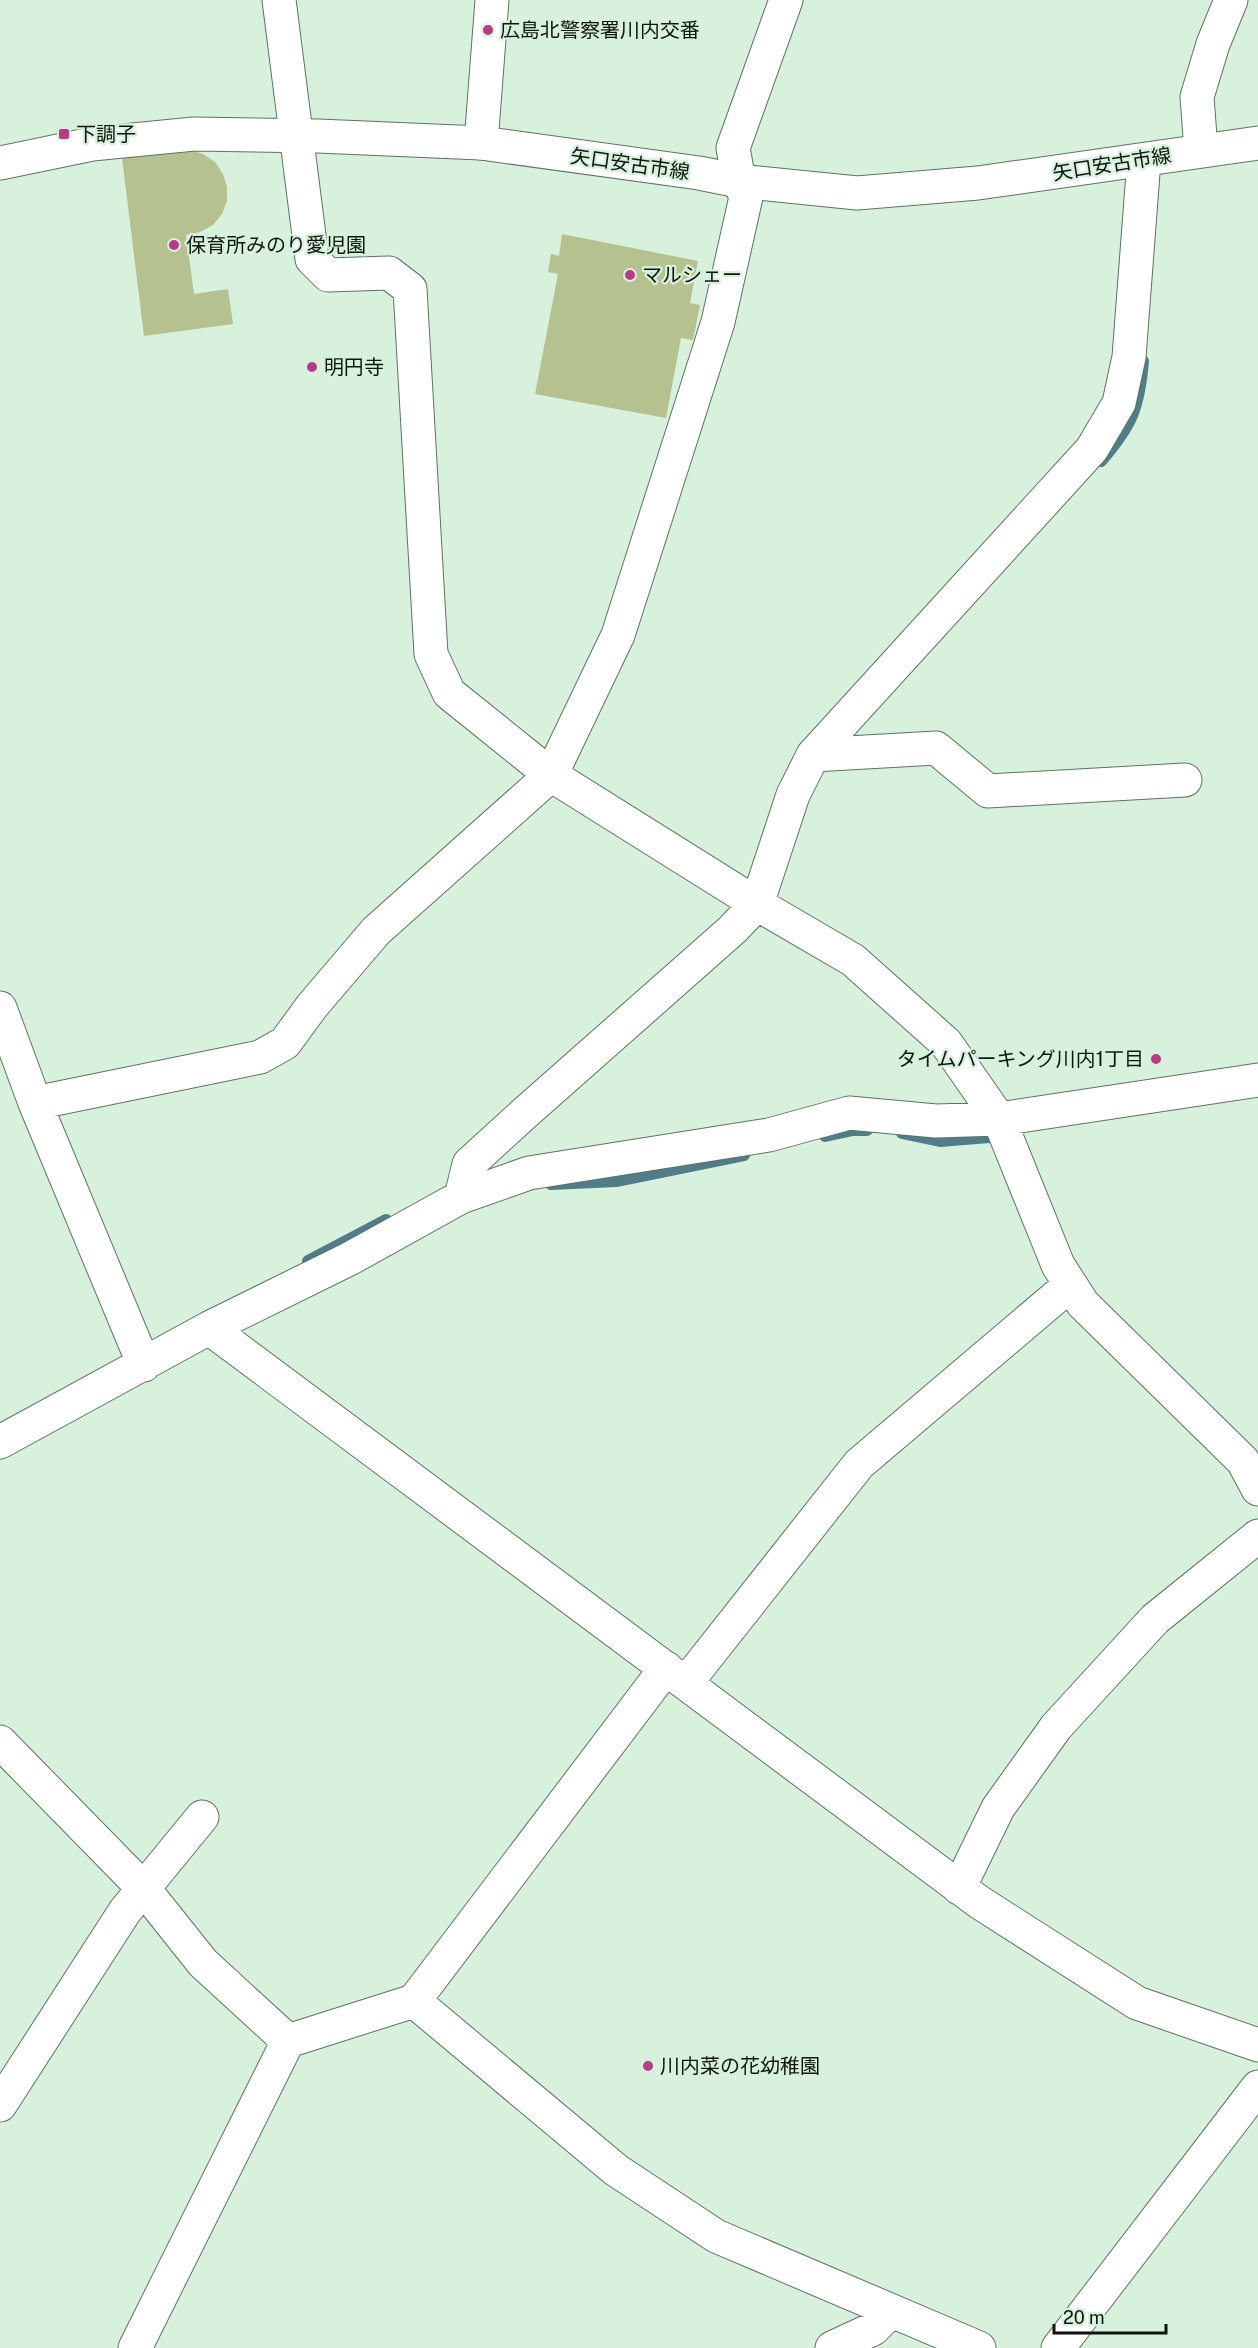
<svg xmlns="http://www.w3.org/2000/svg" width="1258" height="2348" font-family="'Public Sans','Noto Sans JP',sans-serif">
	<rect width="100%" height="100%" fill="#d8f1dd"/>
	<g fill="none" stroke-linecap="round" stroke-linejoin="round">
		<!-- stream -->
		<path stroke="#507d89" stroke-width="12" d="M1101,461C1132,425 1139,408 1143,361
			M902,1133L940,1141L989,1137
			M825,1136L853,1130H867
			M551,1184L616,1181L744,1155
			M308,1261L386,1220"/>
	</g>
	<!-- building -->
	<path fill="#b5c18e" d="M176,150H190L203,154L215,162L223,174L227,187V201L222,214L213,225L200,232L186,235L194,294L228,289L233,324L144,336L122,158Z
		M562,234L698,261L690,303L700,305L693,340L681,338L666,418L535,394L558,274L548,272L551,254L559,256Z"/>
	<g fill="none" stroke-linecap="round" stroke-linejoin="round">
		<!-- street casing -->
		<g stroke="#5d7362" stroke-width="35">
			<path id="street" d="M279,0L312,259L328,275L389,273L410,289L431,654L449,693L551,775L757,904L853,960L946,1043L999,1119L1058,1265L1083,1304L1243,1461L1258,1489
				M481,143L492,0
				M1201,150L1197,97L1213,44L1231,0
				M813,755L936,748L988,791L1185,780
				M0,1008L35,1103L144,1365
				M35,1103L260,1057L285,1043L312,1006L376,931L551,775L618,635L718,322L746,197L739,181L733,148L786,0
				M461,1197L469,1164L526,1112L732,930L757,904L793,795L813,755L1092,449L1119,403L1129,357L1144,160
				M209,1328L979,1902L1137,2003L1258,2045
				M0,1442L209,1328L351,1258L461,1197L529,1173L769,1135L849,1113L936,1121L999,1119L1258,1080
				M686,1683L859,1464L1070,1285
				M0,1742L144,1889L203,1963L288,2041L414,2001L666,1668
				M959,1888L998,1808L1056,1727L1155,1619L1258,1536
				M414,2001L616,2170L716,2236L979,2348
				M0,2105L125,1911L202,1817
				M135,2348L288,2041
				M832,2348L873,2329L891,2311
				M1058,2348L1258,2087"/>
		</g>
		<!-- secondary casing -->
		<g stroke="#5d7362" stroke-width="35">
			<path id="secondary" d="M0,163L92,144L194,134L318,136L481,143L699,173L739,181L857,193L978,183L1258,143"/>
		</g>
		<!-- street -->
		<use href="#street" stroke="#fff" stroke-width="33"/>
		<!-- secondary -->
		<use href="#secondary" stroke="#fff" stroke-width="33"/>
	</g>
	<!-- markers -->
	<g fill="#b93b88" stroke="#d8f1dd" stroke-width="2">
		<circle cx="488" cy="30" r="6"/>
		<rect x="58" y="128" width="12" height="12" rx="3"/>
		<circle cx="174" cy="245" r="6"/>
		<circle cx="630" cy="275" r="6"/>
		<circle cx="312" cy="367" r="6"/>
		<circle cx="1156" cy="1059" r="6"/>
		<circle cx="648" cy="2066" r="6"/>
	</g>
	<g text-anchor="middle" stroke-width="4.5" stroke-linejoin="round" paint-order="stroke">
		<!-- poi labels -->
		<g font-size="20" fill="#0d150f" stroke="#d8f1dd" text-anchor="start">
			<text x="500" y="37">広島北警察署川内交番</text>
			<text x="76" y="141">下調子</text>
			<text x="186" y="252">保育所みのり愛児園</text>
			<text x="642" y="282">マルシェー</text>
			<text x="324" y="374">明円寺</text>
			<text x="1144" y="1066" text-anchor="end">タイムパーキング川内1丁目</text>
			<text x="660" y="2073">川内菜の花幼稚園</text>
		</g>
		<!-- street labels -->
		<g font-size="20" fill="#0d150f" stroke="#d8f1dd">
			<text transform="translate(630 164) rotate(8)" y="7">矢口安古市線</text>
			<text transform="translate(1112 164) rotate(-9)" y="7">矢口安古市線</text>
		</g>
	</g>
	<!-- scale -->
	<path d="M1054 2324v9h112v-9" fill="none" stroke="#0d150f" stroke-width="3"/>
	<text x="1063" y="2324" font-size="18" fill="#0d150f" stroke="#d8f1dd" stroke-width="4.5" paint-order="stroke">20 m</text>
</svg>
